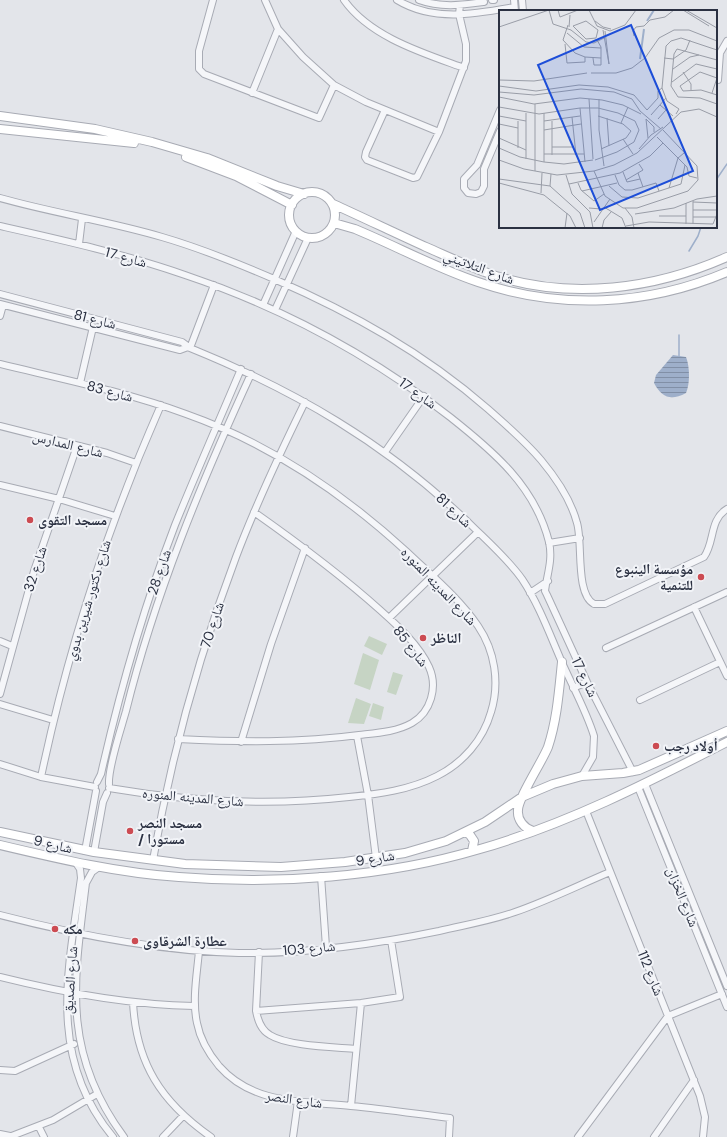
<svg xmlns="http://www.w3.org/2000/svg" width="727" height="1137" font-family="'DM Sans','Noto Naskh Arabic',sans-serif">
	<defs>
		<pattern id="water-rules" width="6" height="5" patternUnits="userSpaceOnUse"><rect width="6" height="5" fill="#9eafca"/><path d="M0 2.5h6" fill="none" stroke="#818fa6"/></pattern>
	</defs>
	<rect width="100%" height="100%" fill="#e3e5ea"/>
	<!-- pitch -->
	<path fill="#c6d4c4" d="M369,636L387,644L382,655L364,646Z
		M363,653L379,660L370,690L354,684Z
		M393,672L403,675L396,695L387,692Z
		M356,698L371,704L364,724L348,723Z
		M373,703L384,707L381,720L369,716Z"/>
	<!-- water -->
	<path fill="url(#water-rules)" d="M673,355L686,357C690,367 690,384 686,393C671,401 662,398 654,383L656,375Z"/>
	<g fill="none" stroke-linecap="round" stroke-linejoin="round">
		<!-- stream -->
		<path stroke="#9eafca" stroke-width="1.5" d="M716,180L727,164
			M689,251L698,236L701,227
			M679,335V356"/>
		<!-- minor casing -->
		<g stroke="#a8abb4" stroke-width="8">
			<path id="minor" d="M213,0L199,51V69L204,74L319,118L334,85
				M265,0L278,29L303,57L334,85L366,102L439,132L466,61V44L459,14L460,5
				M344,0C370,37 423,53 464,68
				M397,0C433,22 475,14 514,7
				M419,0C441,8 462,5 484,2
				M492,0H494
				M514,0L515,11
				M522,0L523,11
				M718,80L720,53L727,41
				M252,93L278,29
				M385,110L366,152L365,157L367,160L413,178L417,177L439,132
				M500,110L477,165L464,179V188L468,193L476,194L481,192L484,186V169L500,131
				M0,198C53,213 108,221 162,237C200,248 237,263 274,279C352,313 424,353 488,409C506,425 525,441 541,460C556,478 571,500 577,523C583,542 575,594 594,604H605L704,557C715,542 709,520 727,509
				M0,226C62,240 125,254 185,275C281,307 370,355 450,417C493,451 535,486 549,542C553,560 547,574 545,591L547,595L587,682L633,772
				M79,244L82,219
				M0,294L182,342L190,348C296,391 385,443 468,522C486,540 507,558 522,579C540,606 551,638 564,667C574,689 587,713 594,736L593,757L582,776
				M0,304L180,350L188,347
				M263,305L296,231
				M275,310L308,238
				M0,316L3,305
				M190,348L214,285
				M0,364C62,379 126,392 186,414C268,443 344,494 407,552C431,575 459,598 478,626C495,651 500,683 491,712C483,740 463,763 437,776C410,790 379,794 349,797C268,806 190,802 109,788
				M80,383L93,327
				M0,426L107,453L136,463
				M385,452L424,396
				M0,485L59,499L115,516
				M549,543L580,538
				M530,593L548,581
				M694,607L727,676
				M389,618L478,532
				M0,641L12,646
				M606,648L727,592
				M573,688L587,682
				M0,694L34,571L77,446
				M640,700L720,662
				M0,704L53,720
				M357,736L368,795L376,858
				M178,739C239,742 299,743 359,735C377,733 396,732 412,723C431,712 438,687 429,667C419,645 398,626 380,610C340,574 298,543 254,512
				M241,742L271,644L305,548
				M0,764L41,777L95,787
				M41,777C68,649 108,525 161,405
				M97,782L101,774C120,690 144,606 175,525C196,473 219,421 241,369
				M109,784C108,767 121,729 126,711C155,594 201,483 251,374
				M645,784L727,986
				M638,787L727,1007
				M586,811L700,1096L705,1117L703,1137
				M85,851L96,791
				M94,852L103,802L107,793
				M153,860C171,757 199,655 236,557C256,504 280,453 305,402
				M76,863L80,869L81,878C68,970 47,1058 113,1137
				M99,867L92,872L86,883C74,981 61,1052 124,1137
				M321,876L326,947
				M0,915C77,935 159,951 239,953C303,954 376,944 439,931C464,925 490,921 515,912C547,901 579,885 610,872
				M199,951C197,974 192,1000 197,1023C200,1039 209,1054 219,1066C253,1105 304,1101 351,1106C384,1109 417,1114 450,1118L449,1137
				M259,952L256,1011C258,1021 261,1030 270,1035C287,1046 334,1047 356,1049
				M0,977C64,993 129,1005 194,1006
				M133,1002C136,1063 161,1102 211,1137
				M256,1011L361,1003L400,997L391,940
				M0,1070L15,1071L74,1044
				M351,1106L361,1003
				M39,1127L44,1137
				M0,1134L10,1136
				M9,1137L53,1120L97,1094
				M163,1137L183,1116
				M293,1137L298,1101
				M578,1137L668,1016L722,994
				M654,1137L694,1080"/>
		</g>
		<!-- secondary casing -->
		<g stroke="#a8abb4" stroke-width="10">
			<path id="secondary" d="M0,116L95,129L152,142L207,158L277,186L304,194
				M0,129L134,143
				M186,157L236,176L292,205
				M289 215a23 23 0 1 1 46 0a23 23 0 1 1-46 0Z
				M333,204C364,218 395,233 426,247C449,257 472,268 496,276C572,300 655,289 727,257
				M334,223L355,229C396,246 436,268 478,282C560,310 647,306 727,272
				M533,831C524,828 517,820 518,810C518,798 542,762 548,747C557,720 559,691 562,662
				M0,832L94,852L185,864L281,867L345,862L405,853L446,841L485,822L522,797L553,784L582,776L623,773L639,770L727,731
				M466,832L470,835L474,841L472,851
				M0,845C59,859 118,873 179,877C277,885 386,877 480,849C567,824 647,783 727,742"/>
		</g>
		<!-- minor -->
		<use href="#minor" stroke="#f5f6f9" stroke-width="6"/>
		<!-- secondary -->
		<use href="#secondary" stroke="#fff" stroke-width="8"/>
	</g>
	<!-- markers -->
	<g fill="#cc4b52" stroke="#f2f4f8" stroke-width="1.5">
		<circle cx="30" cy="520" r="4"/>
		<circle cx="701" cy="577" r="4"/>
		<circle cx="423" cy="638" r="4"/>
		<circle cx="656" cy="746" r="4"/>
		<circle cx="130" cy="831" r="4"/>
		<circle cx="55" cy="929" r="4"/>
		<circle cx="135" cy="941" r="4"/>
	</g>
	<g text-anchor="middle" stroke-width="4" stroke-linejoin="round" paint-order="stroke">
		<!-- street labels -->
		<g font-size="14" fill="#2b3142" stroke="#f2f4f8">
			<text transform="translate(126 257) rotate(15)" y="5">شارع 17</text>
			<text transform="translate(479 267) rotate(20)" y="5">شارع التلاتيني</text>
			<text transform="translate(95 319) rotate(14)" y="5">شارع 81</text>
			<text transform="translate(110 391) rotate(15)" y="5">شارع 83</text>
			<text transform="translate(418 393) rotate(36)" y="5">شارع 17</text>
			<text transform="translate(68 444) rotate(14)" y="5">شارع المدارس</text>
			<text transform="translate(454 510) rotate(43)" y="5">شارع 81</text>
			<text transform="translate(35 569) rotate(-72)" y="5">شارع 32</text>
			<text transform="translate(159 572) rotate(-71)" y="5">شارع 28</text>
			<text transform="translate(439 586) rotate(46)" y="5">شارع المدينه المنوره</text>
			<text transform="translate(88 600) rotate(-73)" y="5">شارع دكتور شيرين بدوي</text>
			<text transform="translate(212 625) rotate(-72)" y="5">شارع 70</text>
			<text transform="translate(411 646) rotate(52)" y="5">شارع 85</text>
			<text transform="translate(585 677) rotate(64)" y="5">شارع 17</text>
			<text transform="translate(193 797) rotate(5)" y="5">شارع المدينه المنوره</text>
			<text transform="translate(53 844) rotate(13)" y="5">شارع 9</text>
			<text transform="translate(375 858) rotate(-9)" y="5">شارع 9</text>
			<text transform="translate(683 897) rotate(68)" y="5">شارع الخزان</text>
			<text transform="translate(309 948) rotate(-5)" y="5">شارع 103</text>
			<text transform="translate(651 973) rotate(68)" y="5">شارع 112</text>
			<text transform="translate(70 980) rotate(-86)" y="5">شارع الصديق</text>
			<text transform="translate(294 1099) rotate(8)" y="5">شارع النصر</text>
		</g>
		<!-- poi labels -->
		<g font-size="14" font-weight="bold" fill="#2b3142" stroke="#f2f4f8" text-anchor="start">
			<text x="38" y="525">مسجد التقوى</text>
			<text x="693" y="574" text-anchor="end">مؤسسة الينبوع<tspan x="693" dy="16">للتنمية</tspan></text>
			<text x="431" y="643">الناظر</text>
			<text x="664" y="751">أولاد رجب</text>
			<text x="138" y="828">مسجد النصر<tspan x="138" dy="16">/ مستورا</tspan></text>
			<text x="63" y="934">مكه</text>
			<text x="143" y="946">عطارة الشرقاوى</text>
		</g>
	</g>
	<!-- overview -->
	<g transform="translate(499 10)">
		<rect width="218" height="218" fill="#e3e5ea"/>
		<path fill="none" stroke="#9eafca" stroke-width="2" d="M148,11L155,0M141,49L145,19"/>
		<path fill="none" stroke="#999da7" stroke-width="1" d="M50,0L54,14L72,20L87,32L95,33L105,28M59,0L61,7L79,0M90,0L98,16L111,21L126,15L137,0M184,0L210,16M187,0L218,18M87,11L99,20L97,28L87,29L74,16ZM96,11L104,17L112,19M69,15L64,30L76,43L86,47L102,48V37L98,30M0,17L50,0M70,17L71,5M104,20L110,54L106,21M68,23L85,37L102,38M135,26L134,21L137,17L145,16L151,10L166,7L175,0M66,34L68,53L86,52V47M94,48L95,55H102V48M165,48L174,49L187,40L191,30M218,50L178,39L175,44L172,76L179,87L201,88L218,94M174,59L191,47L200,45M184,62L192,74V80M92,63H117L133,58L146,48L160,28L175,20H190L218,31M0,70L35,71L88,63M173,72L197,54L218,59M0,76L37,81L80,75L109,77L135,85L148,100L159,88V81L163,78M0,82L35,85L82,79L115,82L133,89L141,101L162,119M213,83L218,68L201,62L181,76L184,81L202,80L218,85M0,87L35,94L81,88L103,90L124,95L142,104M90,89L94,149M100,89V120L105,156M161,95L174,106M0,97L40,104L81,98H99L119,103L136,111L140,120L135,132L118,142L96,150M81,98L86,152M177,104L180,99L168,91L163,78L167,36L172,31L182,28L218,40M152,105L167,88M0,106L27,111M99,106L124,114L132,121L127,128L102,139M73,107L77,145M108,108L110,136M147,109L155,117V122M147,109L149,128M159,109L167,100M19,111V138M45,111L81,106M53,111V145M122,113L129,97M0,114L19,118M45,120L82,114M158,127L188,157L190,166L198,168M0,128L27,140M124,129L134,144M53,137H75M0,138L21,147L45,152L65,154L94,150M140,139L152,125L164,117M45,144H85M27,149V103M0,150L25,159L58,165L95,161L115,155L138,143L182,102L200,99L218,107M45,152V103M36,161V94M95,161L106,186L124,198H138L189,181L199,170L198,156L164,120M124,162L128,172L141,169M139,163L144,177M67,165L73,184L91,202L94,218M116,165L120,175L126,180H133L157,173L160,181M0,169L51,176L81,203L86,218M127,170L144,160L140,154M0,173L45,185L71,206L77,218M79,173L82,180L95,191L105,184M70,174L121,163L151,146L164,133M51,176L52,164M110,176L123,187L139,188L182,174L186,155M170,178L179,148L185,143M83,181L118,173M42,183L43,163M194,192L218,193M105,197L123,208L127,218M90,198L102,199M126,198L133,207L135,218M194,200H218M136,204L175,198L198,189L218,186M160,206H187M194,207H217M95,212L111,189M187,214V193M194,214V191M127,216L150,212L214,214L218,204M66,218L68,203M103,218L105,210L112,202"/>
		<path fill="#1d4ed8" fill-opacity="0.15" stroke="#1d4ed8" stroke-width="2" d="M132,15L194,161L101,200L39,55Z"/>
		<rect width="218" height="218" fill="none" stroke="#2b3142" stroke-width="2"/>
	</g>
</svg>
